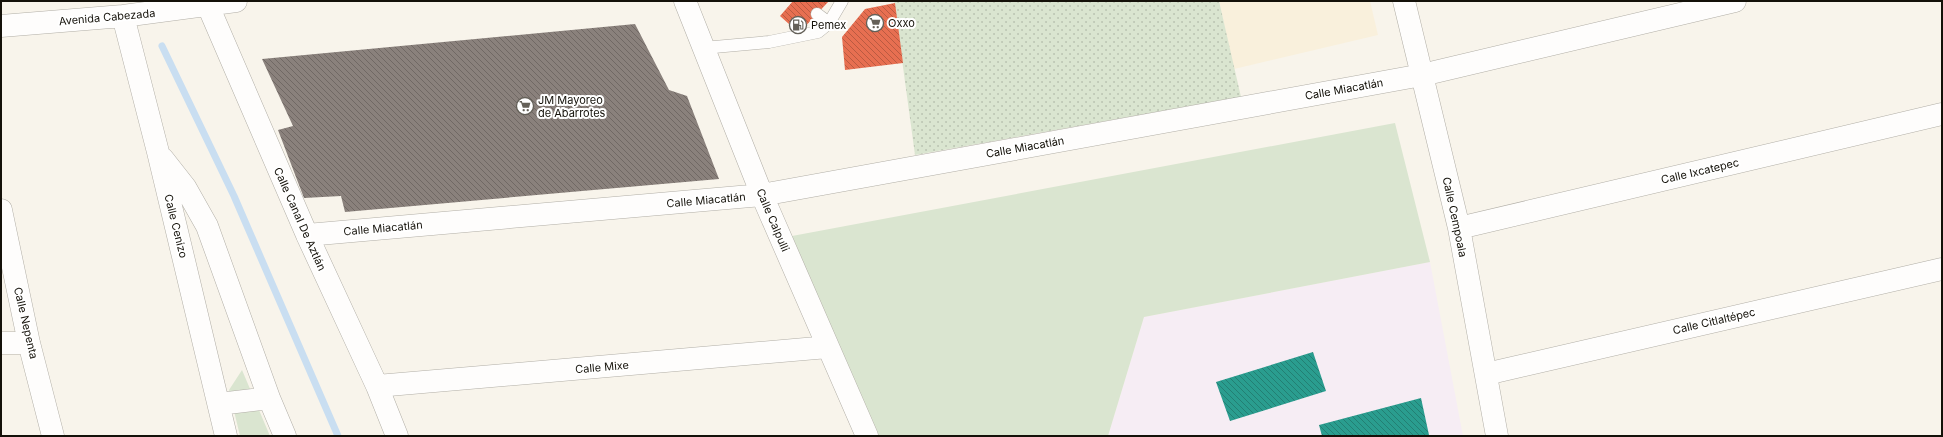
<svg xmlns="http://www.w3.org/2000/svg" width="1943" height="437" font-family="Inter,sans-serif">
	<defs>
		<pattern id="grass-dots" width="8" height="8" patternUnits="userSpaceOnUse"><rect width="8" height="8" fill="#dae5d0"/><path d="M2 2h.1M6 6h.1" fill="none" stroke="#bac3b1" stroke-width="1.8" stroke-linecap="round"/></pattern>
		<pattern id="shops-back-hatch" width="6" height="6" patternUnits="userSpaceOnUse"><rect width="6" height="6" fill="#e76f51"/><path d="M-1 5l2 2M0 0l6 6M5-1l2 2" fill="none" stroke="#ba5a41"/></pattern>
		<pattern id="schools-back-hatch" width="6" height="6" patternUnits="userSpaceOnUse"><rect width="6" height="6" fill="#2a9d8f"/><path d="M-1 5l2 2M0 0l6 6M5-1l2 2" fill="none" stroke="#237f73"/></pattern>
		<pattern id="industry-back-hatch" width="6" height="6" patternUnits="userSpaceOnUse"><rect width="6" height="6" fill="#8a817c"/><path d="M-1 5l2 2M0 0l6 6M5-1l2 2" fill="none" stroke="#706864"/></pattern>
	</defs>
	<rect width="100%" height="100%" fill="#f8f4eb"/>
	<!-- built -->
	<path fill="#f9f0dc" d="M1219,1H1370L1378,35L1234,69Z"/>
	<!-- education -->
	<path fill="#f6edf4" d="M1430,262L1463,436H1108L1144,317Z"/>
	<!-- grass -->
	<path fill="url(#grass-dots)" d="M894,1H1219L1241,97L915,155Z"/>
	<!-- green -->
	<path fill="#dae5d0" d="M1395,123L1430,262L1144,317L1108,436H878L792,236Z
		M242,370L270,436H240L229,390Z"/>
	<!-- shops -->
	<path fill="url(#shops-back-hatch)" d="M793,1H829L799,33L780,16Z
		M895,3L903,63L845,70L842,37L865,9Z"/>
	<!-- schools -->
	<path fill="url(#schools-back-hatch)" d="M1313,352L1326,391L1230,421L1216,382Z
		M1421,398L1429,435L1424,436H1322L1319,425Z"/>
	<!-- industry -->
	<path fill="url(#industry-back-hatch)" d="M635,24L669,90L687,96L719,179L345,212L341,196L304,198L278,130L293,126L262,59Z"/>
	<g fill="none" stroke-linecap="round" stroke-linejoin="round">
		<!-- stream -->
		<path stroke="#c9def1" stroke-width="7" d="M162,46L234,196L338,436"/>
		<!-- service casing -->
		<g stroke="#b1aea6" stroke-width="13">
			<path id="service" d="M817,14L829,23
				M703,48L769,42L818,32L829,23L842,1"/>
		</g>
		<!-- minor casing -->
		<g stroke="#b1aea6" stroke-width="23">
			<path id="minor" d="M206,1L307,235L377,386L397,436
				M685,1L762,195L867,436
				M1404,1L1459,228L1497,436
				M123,16L158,152L226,436
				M1,26L123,16L236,1
				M163,159L185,187L207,226L269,398L285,436
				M1,210L29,343L53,436
				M1459,228L1942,114
				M307,235L762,195L1422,75L1735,1
				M1,343H29
				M1486,374L1942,269
				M377,386L828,347
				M219,404L269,398"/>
		</g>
		<!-- service -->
		<use href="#service" stroke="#fefdfc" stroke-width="12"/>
		<!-- minor -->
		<use href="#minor" stroke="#fefdfc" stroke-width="22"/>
	</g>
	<!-- icons -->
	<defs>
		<g id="supermarket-ring" transform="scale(0.9)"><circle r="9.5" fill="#fff" stroke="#646058" stroke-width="1.5"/><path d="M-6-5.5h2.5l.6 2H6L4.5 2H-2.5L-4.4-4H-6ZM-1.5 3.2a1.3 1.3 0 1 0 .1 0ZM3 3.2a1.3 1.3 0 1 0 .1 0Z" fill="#646058"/></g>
		<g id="fuel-ring" transform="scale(0.9)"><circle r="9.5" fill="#fff" stroke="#646058" stroke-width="1.5"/><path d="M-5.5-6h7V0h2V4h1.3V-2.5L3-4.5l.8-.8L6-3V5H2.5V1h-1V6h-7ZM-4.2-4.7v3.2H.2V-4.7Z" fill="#646058"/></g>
	</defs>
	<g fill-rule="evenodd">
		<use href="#supermarket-ring" x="875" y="23"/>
		<use href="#fuel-ring" x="798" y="25"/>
		<use href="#supermarket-ring" x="525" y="106"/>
	</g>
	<g text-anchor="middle" stroke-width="4" stroke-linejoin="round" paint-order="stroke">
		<!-- street labels -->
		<g font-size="11" fill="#141109" stroke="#fff">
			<text transform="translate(107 17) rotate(-5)" y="4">Avenida Cabezada</text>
			<text transform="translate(1344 89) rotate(-10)" y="4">Calle Miacatlán</text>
			<text transform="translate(1025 147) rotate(-10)" y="4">Calle Miacatlán</text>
			<text transform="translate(1700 171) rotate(-13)" y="4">Calle Ixcatepec</text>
			<text transform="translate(706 200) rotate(-5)" y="4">Calle Miacatlán</text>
			<text transform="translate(1455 217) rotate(78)" y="4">Calle Cempoala</text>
			<text transform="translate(300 219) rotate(66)" y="4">Calle Canal De Aztlán</text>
			<text transform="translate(773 220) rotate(67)" y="4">Calle Calpulli</text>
			<text transform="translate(176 226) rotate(76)" y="4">Calle Cenizo</text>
			<text transform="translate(383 228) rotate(-5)" y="4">Calle Miacatlán</text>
			<text transform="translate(1714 321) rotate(-13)" y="4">Calle Citlaltépec</text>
			<text transform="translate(26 323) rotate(77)" y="4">Calle Nepenta</text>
			<text transform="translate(602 367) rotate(-5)" y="4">Calle Mixe</text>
		</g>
		<!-- poi labels -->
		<g font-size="11" fill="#141109" stroke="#fff" text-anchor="start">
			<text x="888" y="27">Oxxo</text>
			<text x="811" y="29">Pemex</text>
			<text x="538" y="104">JM Mayoreo<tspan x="538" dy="13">de Abarrotes</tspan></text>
		</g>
	</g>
	<!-- border -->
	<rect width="1943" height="437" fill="none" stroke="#141109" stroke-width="4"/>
</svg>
